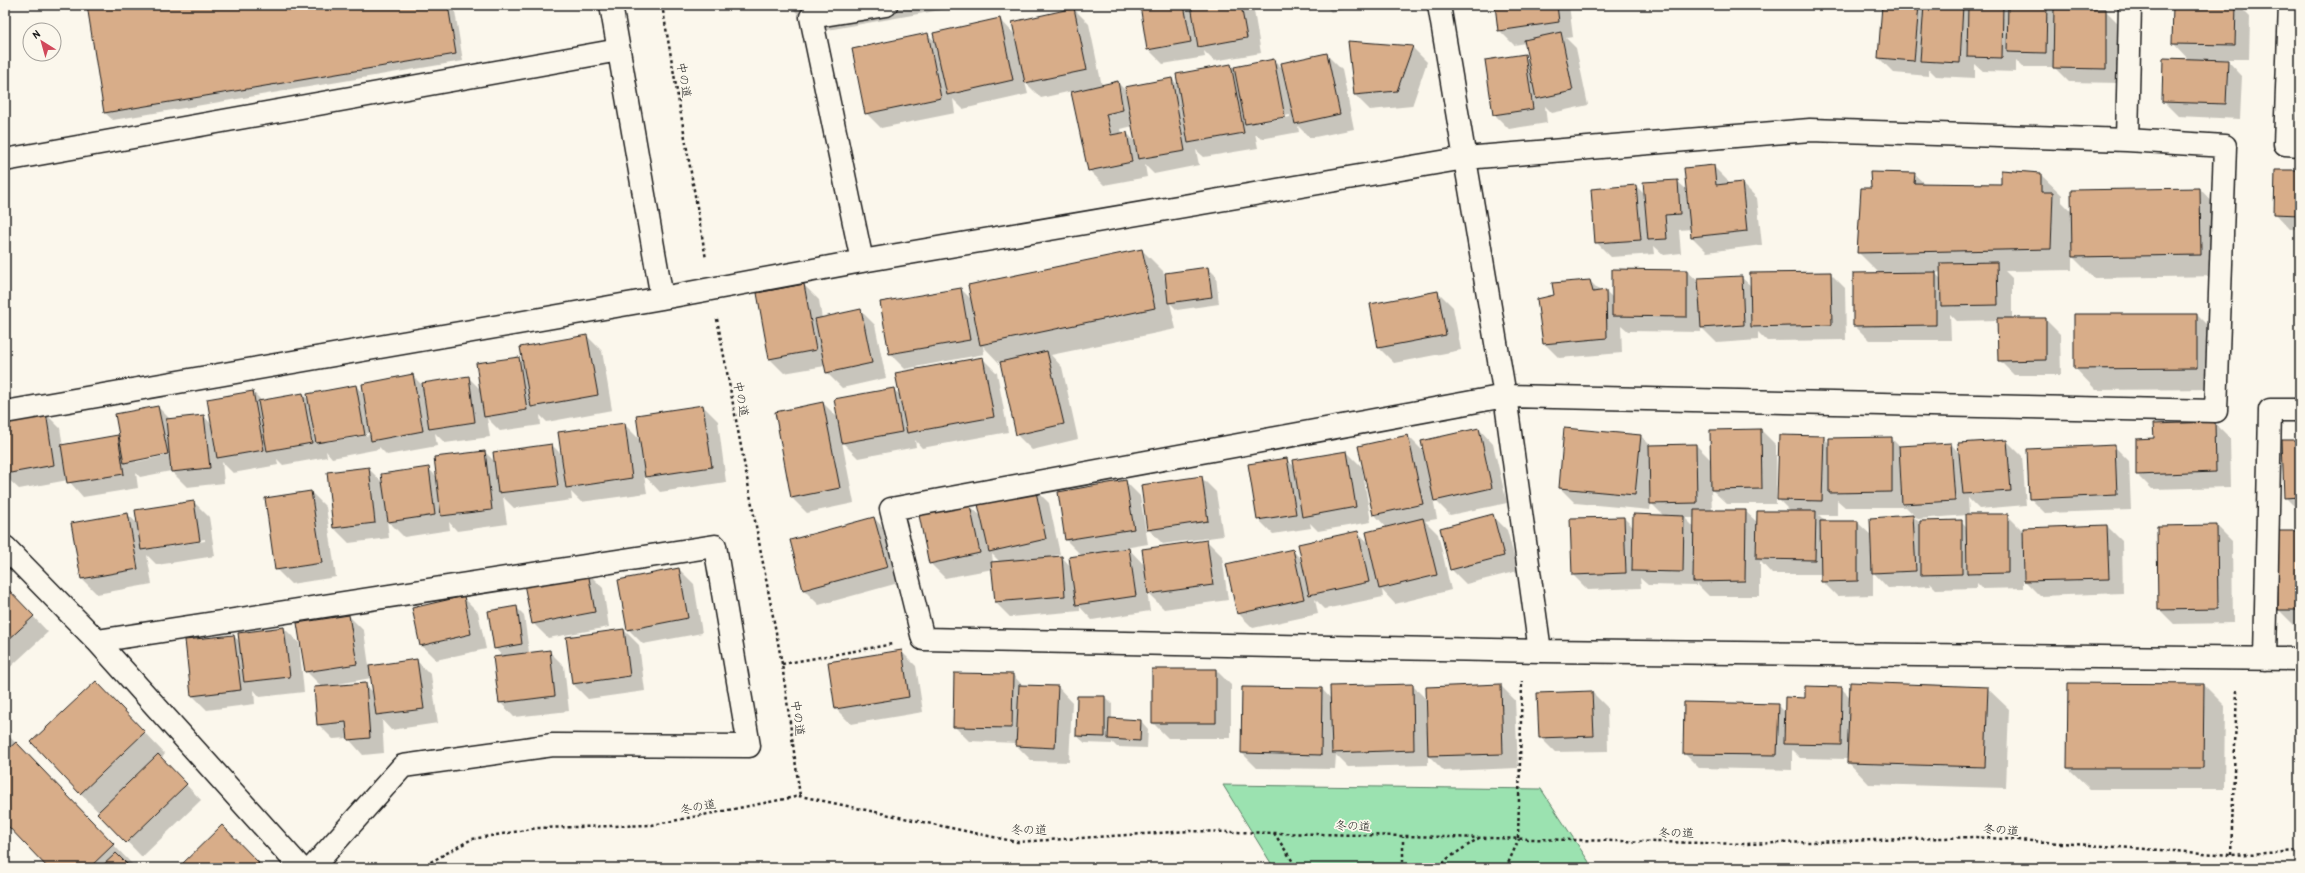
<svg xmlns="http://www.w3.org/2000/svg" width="2305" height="873" font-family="'Patrick Hand','Klee One',sans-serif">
	<rect width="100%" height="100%" fill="#fbf7ec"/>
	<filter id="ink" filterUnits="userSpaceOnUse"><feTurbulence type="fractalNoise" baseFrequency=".025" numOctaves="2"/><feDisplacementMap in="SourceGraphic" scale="8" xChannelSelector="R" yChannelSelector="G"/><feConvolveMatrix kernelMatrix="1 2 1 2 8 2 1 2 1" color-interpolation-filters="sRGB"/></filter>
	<g filter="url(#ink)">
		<!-- green -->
		<path fill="#9be2b0" stroke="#5c7f66" d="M1223,785L1541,789L1593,868H1274Z"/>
		<!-- shadow -->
		<path fill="#0003" fill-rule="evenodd" d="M88,5H454L463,61L113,120L105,113Z
			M789,5H969L816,32Z
			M1141,5H1253L1261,53L1214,61L1204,51L1205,57L1163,64L1148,49Z
			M1324,5H1362L1331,12Z
			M1496,5H1569L1573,37L1566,38L1576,48L1588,105L1552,113L1545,106L1547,123L1509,129L1494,114L1524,56L1529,61L1526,43L1514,45L1499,30Z
			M1883,5H2100L2053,6L2056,10H2105L2120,25V83L2069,82L2054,67H2023L2016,60V72L1983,71L1975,64V78L1936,76L1929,69V76L1894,73L1879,58Z
			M2173,5H2238L2250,17L2249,59H2212V61H2228L2242,76L2240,119L2178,116L2163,101L2189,60L2173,43Z
			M1074,9L1089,24L1102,86L1118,83L1127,92L1172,79L1179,86L1231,65L1234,68L1274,60L1284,70L1327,55L1342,70L1354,129L1310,138L1298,126L1299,132L1261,139L1255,133L1258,148L1204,157L1196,150L1199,165L1154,174L1145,165L1147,177L1104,185L1089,170L1072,91L1041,98L1025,82L1028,94L963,109L953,99L955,113L881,128L866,113L928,35L937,43L1000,19L1015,35ZM1290,115V117L1257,123V121ZM1133,126L1136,143L1127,133L1122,134L1121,129Z
			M1412,47L1427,62L1412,106L1370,110L1355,95Z
			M1713,166L1728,181L1729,185L1742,183L1757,198L1762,245L1707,252L1692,237L1691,229L1679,230L1681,253L1664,255L1654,246L1655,254L1611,257L1596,242L1636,186L1645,195L1677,181L1687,190Z
			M2300,171V229H2290L2276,214Z
			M1914,174L1925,184L2002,185L2040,174L2062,195V202L2072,212L2200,189L2221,211L2222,276L2094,278L2072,256V270L2005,271L2012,278V319H2045L2060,334L2061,375H2014L1999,360L1998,320L1957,321L1950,314L1951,340H1869L1854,325L1880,274L1858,252L1873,189ZM1941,272V279L1935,273Z
			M1142,250L1163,271L1165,280L1208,268L1216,276L1219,304L1177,310L1170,303L1176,329L1051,355L1062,367L1078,439L1032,450L1017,435L1001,365L983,346L984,354L905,369L890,354L961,289L972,300Z
			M1687,271L1700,283L1741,277L1752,287L1830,273L1845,288L1846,340L1767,341L1758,332V340L1717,343L1701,327V332L1628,331L1621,325L1622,353L1559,358L1544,343L1556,296L1590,281L1601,292L1606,291L1613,298Z
			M804,285L819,300L822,319L860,310L875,325L886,378L842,388L827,373L825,366L784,373L769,358Z
			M1438,292L1453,307L1461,350L1394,363L1379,348Z
			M2197,315L2218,336V389L2096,390L2075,368Z
			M587,336L602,351L612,410L547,422L540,415L541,425L500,431L487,418L490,437L445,443L435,433L437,446L387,455L379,447V449L332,458L326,451L327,457L283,465L277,459L278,465L233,473L222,462L224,483L187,487L171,471L140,477L136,473L138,488L83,497L68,480L19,489L5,476V420L45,413L60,428L63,446L117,436L121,440L158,407L171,420L204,416L212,425L253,392L262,401L303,394L309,401L356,386L365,395L412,375L424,387L468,377L481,390L519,358L524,364ZM370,433V435L327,442V440ZM172,453L173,454L136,462V460Z
			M982,358L997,373L1008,432L922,448L915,440L916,447L858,458L842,442L854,503L807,513L792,498L776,413L823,403L839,419L893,389L901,396Z
			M703,406L718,421L726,482L660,492L644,475L647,493L581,502L571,492L572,500L514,508L503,497L507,524L457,531L449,522L450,530L404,537L387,520L389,538L349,543L334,528L328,473L368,468L383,483L428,468L438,478L485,452L495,462L552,445L562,455L624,424L640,440Z
			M2215,423L2230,438L2231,487L2152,489L2137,474L2155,439Z
			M1479,429L1493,444L1507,503L1450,515L1433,498L1437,519L1425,521L1438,534L1451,590L1395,604L1382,590L1383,597L1325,609L1315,599L1318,614L1253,628L1238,613L1292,550L1303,561L1357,532L1370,544L1387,528L1374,514L1408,436L1424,452Z
			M1565,429L1641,436L1651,446L1696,445L1712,461L1761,430L1776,445V504H1727L1711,489L1712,511H1745L1758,523L1791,512L1778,499L1823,437L1830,444L1891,438L1900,447L1951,444L1960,454L2007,441L2022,456L2026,505L1979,509L1968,498L1969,515H2007L2024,532L2107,526L2122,541L2123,593L2040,596L2025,581L2024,544H2023V588L1983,589L1977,583V588L1936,589L1930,583L1931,586L1888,588L1873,572V595L1837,596L1822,581V574H1772L1760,561V596H1709L1697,584V586L1648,585L1640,578L1641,588L1588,590L1573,575L1624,518L1634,528L1664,516L1651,503L1650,510L1575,503L1560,488ZM1837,500L1845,507H1906L1918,519L1967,515V527L1961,521L1921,524L1913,516L1872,536L1857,522H1826L1819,515H1837ZM1685,518H1695V528Z
			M2300,441V512L2285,497Z
			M2114,446L2129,461L2131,510L2045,513L2030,498Z
			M1347,452L1362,467L1371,522L1318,531L1310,523L1311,528L1273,534L1258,519L1286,459L1295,467Z
			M1201,477L1216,492L1223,536L1163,544L1148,529Z
			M1125,481L1140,496L1148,544L1113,550V552L1129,549L1145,566L1207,541L1222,556L1228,600L1164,609L1147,592L1150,611L1092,620L1080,607V611L1010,617L995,602L993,569L945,578L930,563L970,506L982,517L1034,488L1049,503L1060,554L1048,558L1062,557L1071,567L1082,556L1066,540L1059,492ZM992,554L1000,562L993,563Z
			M311,492L326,507L336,577L291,584L276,569Z
			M194,502L209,517L215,556L157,565L147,555L152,584L97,594L82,579L127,514L138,524ZM205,539V541L153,549V547Z
			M1492,515L1507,530L1518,571L1466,584L1451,569Z
			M874,518L888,533L902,582L819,605L804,590L791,541Z
			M2217,526L2232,541L2233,623L2174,624L2159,609L2158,527Z
			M2300,532V625H2294L2279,610Z
			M679,569L694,584L702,633L643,644L628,629Z
			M588,573L603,588L609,627L548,638L533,623Z
			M5,587L48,632L5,672Z
			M463,597L478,612L486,649L436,660L421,645Z
			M516,607L524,615L529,652H524V654L549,651L564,666L569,711L514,717L500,702L503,657L495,648Z
			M349,616L364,631L369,666L416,660L431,675L438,723L391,730L382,720L384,753L363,755L348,738L333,739L318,724L365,684L373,692L371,678L322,687L306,671Z
			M284,628L299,643L304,692L260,697L254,690L255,704L207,710L192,695L234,636L240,642Z
			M624,630L639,645L645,691L588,699L573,684L567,638Z
			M901,651L916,666L923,712L851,724L836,709Z
			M1153,670H1216L1231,685V738H1168L1153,723Z
			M1013,675L1023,686L1058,687L1072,702L1069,762L1032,761L1017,746V743L969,741L954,726Z
			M96,682L165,754L161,759L201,800L142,857L80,793Z
			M1412,685L1427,700L1500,685L1515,700L1518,768L1444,771L1428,755V765L1348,767L1336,755L1335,769L1257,768L1242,753L1322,689L1331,699Z
			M2204,685L2225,706L2224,789H2090L2068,768Z
			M1841,688L1850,697L1987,688L2009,709L2006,788L1869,784L1848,762V759L1800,758L1792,750V770L1699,768L1684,753L1778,705L1786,713L1806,699Z
			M1592,692L1607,707L1608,751L1555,752L1540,737Z
			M1105,697L1112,704V719L1141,721L1148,729L1147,748L1117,747L1112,742V744L1085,743L1077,736Z
			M5,732L134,866L132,868H49L5,822Z
			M237,841L262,868H179Z"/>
		<!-- building -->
		<path fill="#d8ad89" stroke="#1c1c1c" d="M87,5H448L456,54L104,113Z
			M1140,5H1184L1191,42L1147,50Z
			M1191,5H1241L1247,38L1198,47Z
			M1495,5H1557L1559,22L1498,31Z
			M1882,5H1919L1914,61L1878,58Z
			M1924,5H1963L1960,63L1920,61Z
			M1968,5H2003L2002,58L1967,57Z
			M2008,5H2047L2046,53L2007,52Z
			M2173,5H2236L2235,45L2172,44Z
			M1074,8L1087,70L1025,83L1012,22Z
			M2054,9H2106V69L2053,68Z
			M1000,18L1013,80L947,95L933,33Z
			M1561,32L1573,91L1536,99L1524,40Z
			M928,33L941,98L865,114L852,49Z
			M1348,41L1413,46L1397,91L1354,95Z
			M1327,53L1340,114L1295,124L1281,63Z
			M1525,54L1533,109L1493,115L1485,60Z
			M2163,58L2228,60L2226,104L2162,102Z
			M1274,59L1285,117L1245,124L1234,67Z
			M1231,64L1244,133L1188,143L1176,74Z
			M1172,78L1185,151L1138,159L1125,87Z
			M1118,81L1123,110L1106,114L1111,135L1127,132L1132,162L1088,171L1071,92Z
			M1714,165L1716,185L1742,182L1747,231L1691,237L1684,168Z
			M2001,170L2041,173V192H2053L2051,249L1857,253L1861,188H1871L1870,172L1915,173L1914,183L2001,184Z
			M2275,170H2300V215L2274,214Z
			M1678,180L1680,214L1665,215L1667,239L1648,240L1643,182Z
			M1636,185L1641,240L1595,243L1591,189Z
			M2200,188L2201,255L2072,257L2071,190Z
			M1142,249L1155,308L980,345L968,285Z
			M1997,262L1998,305L1941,306L1940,263Z
			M1208,267L1212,297L1168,303L1165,273Z
			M1612,269L1687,270V317L1612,316Z
			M1831,272L1832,325L1751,327L1750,273Z
			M1936,272V325L1853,326V273Z
			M1742,276L1744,325L1701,328L1698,278Z
			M1590,280L1593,292L1606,290L1607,338L1543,344L1537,299L1554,295L1552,283Z
			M804,284L816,350L769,359L757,293Z
			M961,288L970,340L889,354L880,302Z
			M1438,291L1446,335L1378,348L1370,304Z
			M861,309L872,363L826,373L815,319Z
			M2074,314H2197V368L2074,369Z
			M1997,318H2046V360L1998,361Z
			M587,335L598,395L531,407L520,347Z
			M1047,351L1064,424L1016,435L1000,362Z
			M519,357L527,410L484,417L476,363Z
			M983,357L994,417L907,433L895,373Z
			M413,374L423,431L371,441L362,384Z
			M469,376L475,422L429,429L422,383Z
			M356,385L365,435L316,443L307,394Z
			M894,388L902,432L842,443L834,399Z
			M253,391L264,450L217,458L207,399Z
			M303,393L312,443L267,451L258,401Z
			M823,402L840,488L791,498L775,412Z
			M703,405L712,467L645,477L636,415Z
			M158,406L168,454L124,463L115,414Z
			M46,412L54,465L5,474V419Z
			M204,415L210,468L171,472L166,419Z
			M2215,422L2216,472L2136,475V439L2154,438L2153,424Z
			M625,423L632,478L566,488L558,432Z
			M1479,428L1492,488L1434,501L1421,441Z
			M1564,428L1641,435L1635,495L1559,488Z
			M1761,429L1762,489L1711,490L1710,430Z
			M118,435L124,474L67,483L61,445Z
			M1408,435L1423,504L1373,515L1358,446Z
			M1779,435L1824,436L1822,501L1777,500Z
			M1892,437V492L1829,493V438Z
			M2007,440L2011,491L1963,494L1958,443Z
			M2282,440H2300V497L2284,498Z
			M1951,443L1955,501L1902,504L1899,446Z
			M552,444L558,486L498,493L493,452Z
			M1696,444L1697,503L1650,504L1649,445Z
			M2115,445L2117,495L2029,499L2027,449Z
			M485,451L492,510L441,516L434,457Z
			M1347,451L1356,507L1302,517L1293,460Z
			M1287,458L1296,514L1257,520L1248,464Z
			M369,467L375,523L333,528L327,472Z
			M429,467L435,515L388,522L381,474Z
			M1202,476L1208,521L1147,530L1141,485Z
			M1126,480L1134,529L1065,540L1058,492Z
			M1035,487L1046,539L989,552L977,500Z
			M311,491L322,563L275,570L265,498Z
			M194,501L200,541L141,550L135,510Z
			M970,505L980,553L929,564L919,515Z
			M1694,510H1746L1745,581L1693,582Z
			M1757,511H1816L1815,560L1756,559Z
			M128,513L138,569L81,579L71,523Z
			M1493,514L1504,556L1450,570L1440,528Z
			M1633,514L1684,516L1683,572L1632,571Z
			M1966,514H2008V573L1967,574Z
			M1913,515L1916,571L1872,573L1870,518Z
			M874,517L888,567L803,590L790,540Z
			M1624,517L1626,573L1572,575L1570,518Z
			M1423,518L1437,575L1379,589L1366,532Z
			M1962,520V574L1920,575V521Z
			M1820,521H1858V581L1821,582Z
			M2107,525L2109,579L2024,581L2023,528Z
			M2217,525L2218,609L2158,610L2157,526Z
			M1358,531L1369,582L1309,595L1298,544Z
			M2278,531H2300V610H2278Z
			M1207,540L1213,585L1148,594L1142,549Z
			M1129,548L1136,596L1076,605L1069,557Z
			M1293,549L1304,599L1237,614L1226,564Z
			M1062,556L1065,596L995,602L991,562Z
			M679,568L688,618L627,630L618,580Z
			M588,572L595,612L532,624L524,584Z
			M5,586L34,616L5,643Z
			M464,596L471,634L420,646L412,608Z
			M517,606L522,644L494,649L488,611Z
			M349,615L357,664L305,672L297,623Z
			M284,627L290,677L244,682L238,633Z
			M624,629L630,676L572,684L566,637Z
			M234,635L241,690L191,696L185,640Z
			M550,650L555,696L499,703L493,657Z
			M902,650L909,697L835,709L828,662Z
			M417,659L424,709L376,715L369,666Z
			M1152,669H1216V723H1152Z
			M954,673L1013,674L1012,728L953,727Z
			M96,681L145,732L80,794L31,742Z
			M1850,682L1988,687L1985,767L1847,763Z
			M366,683L370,738L348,740L346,722L317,725L314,687Z
			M2068,683L2204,684L2203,768H2067Z
			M1413,684L1414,750L1332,753L1330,686Z
			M1501,684L1503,754L1428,756L1426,687Z
			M1019,685L1058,686L1055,748L1016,746Z
			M1805,686L1842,687L1841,745L1784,744L1785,697L1805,698Z
			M1242,687L1322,688L1321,755L1241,753Z
			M1592,691L1594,736L1539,738L1537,693Z
			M1077,696H1105V737L1076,736Z
			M1684,702L1779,704L1777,755L1683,754Z
			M1109,718L1141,720L1140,741L1108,739Z
			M16,742L114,844L89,868H48L5,823V752Z
			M158,754L187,784L126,843L97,813Z
			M222,825L259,863L254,868H178Z
			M116,853L131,868H100Z"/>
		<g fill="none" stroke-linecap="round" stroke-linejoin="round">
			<!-- minor casing -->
			<g stroke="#1c1c1c" stroke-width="25">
				<path id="minor" d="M611,5L662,298
					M1439,5L1505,396L1540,651
					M2290,5L2285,144L2300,145
					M2127,140L2130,5
					M5,160L619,50
					M862,261L811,17L886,5
					M5,412L662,298L862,261L1465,158L1810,130L2127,140L2225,146L2216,411L1505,396L891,509L923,639L1540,651L2300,659
					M5,547L97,641L301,868
					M97,641L715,546L749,746L553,745L403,766L312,868
					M2265,659L2270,410H2300"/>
			</g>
			<!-- path -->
			<path stroke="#1c1c1c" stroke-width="2.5" stroke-dasharray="3 3" stroke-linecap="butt" d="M662,5L706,259
				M717,319L782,664L800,796
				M782,664L893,644
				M1274,833L1297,868
				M1518,838L1522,681
				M2231,855L2237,690
				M420,868L472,839L537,828L652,825L800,796L1017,842L1190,831L1745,844L1975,837L2231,855L2300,851
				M1403,868V837
				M1439,868L1447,859L1479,838
				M1506,868L1519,839"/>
			<!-- minor -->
			<use href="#minor" stroke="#fbf7ec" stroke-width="22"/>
		</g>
	</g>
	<g text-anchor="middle" stroke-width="3.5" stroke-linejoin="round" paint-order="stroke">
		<!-- street labels -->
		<g font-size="12" fill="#1c1c1c" stroke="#fbf7ec">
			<text transform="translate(684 80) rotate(80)" y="4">中の道</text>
			<text transform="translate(741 399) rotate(79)" y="4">中の道</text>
			<text transform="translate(798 718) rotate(82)" y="4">中の道</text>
			<text transform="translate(698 807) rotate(-11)" y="4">冬の道</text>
			<text transform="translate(1353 826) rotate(2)" y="4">冬の道</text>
			<text x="1029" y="834">冬の道</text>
			<text transform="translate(2001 830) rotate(4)" y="4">冬の道</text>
			<text transform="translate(1676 833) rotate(1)" y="4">冬の道</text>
		</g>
	</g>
	<!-- margin -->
	<rect width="2305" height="873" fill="none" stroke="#fbf7ec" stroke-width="20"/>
	<rect x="10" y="10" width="2285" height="853" fill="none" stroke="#1c1c1c" stroke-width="1.5" filter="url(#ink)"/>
	<!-- north arrow -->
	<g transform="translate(42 42) rotate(323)"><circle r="19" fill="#fbf7ec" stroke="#a29f99"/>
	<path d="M0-3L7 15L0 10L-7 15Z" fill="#d1495b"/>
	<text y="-6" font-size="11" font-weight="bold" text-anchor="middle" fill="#1c1c1c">N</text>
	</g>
</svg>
